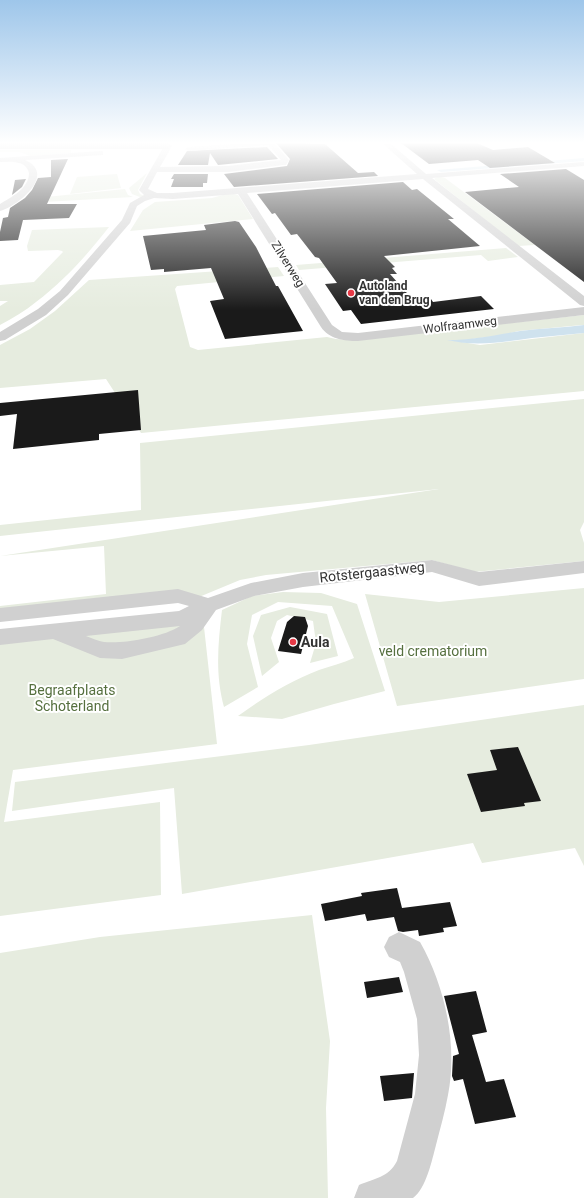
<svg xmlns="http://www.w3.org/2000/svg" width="584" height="1198" font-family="Roboto,sans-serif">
	<rect width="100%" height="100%" fill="#fff"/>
	<!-- green -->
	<path fill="#e6ecdf" d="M0,150H71V153L30,156L20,152H0Z
		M147,173L138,190L140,194L144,196L140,197L132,194L129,188Z
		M117,174L121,188L70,194L77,177Z
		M439,176L445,178L535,245L518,246L434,179Z
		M125,189L128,195L133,197L44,202L46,197Z
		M230,193L238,195L253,219L130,231L143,210L155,202L212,198Z
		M109,227C88,254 64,281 36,302C25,311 13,318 0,325V306L8,301H0V285L34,282L63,252L62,251L58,250L28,251L27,246L32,230Z
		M506,248L518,257L488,261L481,255L299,270L296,265Z
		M278,267L284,276L177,286L175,289L190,347L198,350L327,337L336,339L351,340L584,315V325H582L518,331L504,335L464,340H449L480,345L584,333V391L141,433L106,379L0,388V345L30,329L55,311L89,280Z
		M584,399V522L580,530L584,543V561L474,572L432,560L266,575L240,580L199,597L0,621V606L106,594L104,546L0,556L439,489L0,536V525L141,510L140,443Z
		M584,588V679L397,706L365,594L439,602Z
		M283,592L321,593L357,604L385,691L334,704L282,719L238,716C263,698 290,681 319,670C330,666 343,663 354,658L332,606L278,602L252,615L247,644L258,687L224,707C215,674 218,644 222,610L252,596Z
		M290,607L327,614L338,656L310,663L316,643L313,621L287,615L277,621L271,638L279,662L262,676L253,636L261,615Z
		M203,618L217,744L13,770L4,822L160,802L161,895L0,916V641Z
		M584,705V866L575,848L482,863L473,843L182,894L174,788L12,811L15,782L309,745Z
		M312,915L330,1041L326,1108L328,1198H0V953L100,937Z"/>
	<!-- water -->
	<path fill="#cfe2ee" d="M584,158V161L441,172L437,170Z
		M584,325V333C567,335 549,336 532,338C502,342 477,347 447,340C472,340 495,335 520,331C541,328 563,328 584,325Z"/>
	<!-- building -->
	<path fill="#1a1a1a" d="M276,143L325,144L358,173L374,172L378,176L234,187L224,174L287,166L290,159Z
		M401,143H477L493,150L528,147L555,163L490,168L478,160L429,164Z
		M267,147L278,159L218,165L210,153L208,165H178L187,151Z
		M68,159L47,204H77L69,218L23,220L18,240L0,241V232L3,218L8,217L10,208L25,198L32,190L38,178L51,177V160Z
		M566,169L584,180V282L465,192L519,187L500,174Z
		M174,174H208L207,183H203V187H171L174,179H171Z
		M26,179L22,187L12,195L15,180Z
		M403,182L412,190L417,189L454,219H448L480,246L384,256L395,267L392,268L397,274H390L414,301L431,299L433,302L481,296L494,309L361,324L351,310L343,311L325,284L337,283L319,258L315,257L297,234L291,235L275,213L272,214L257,194Z
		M235,221L239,222L256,247L276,286H278L303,331L225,339L210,301L224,299L211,268L164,272V269L151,270L143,236L206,230L204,225Z
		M138,390L141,430L99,434V440L13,449L17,414L0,416V403Z
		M294,616L305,617L308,626L301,654L278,651L287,622Z
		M518,747L541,801L524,803L525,806L481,812L467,774L497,770L490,750Z
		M397,888L402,908L450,902L457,926L443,928L444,932L419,936L418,930L403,932L398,931L394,917L367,921L365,914L325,921L321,904L362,896L361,893Z
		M399,977L403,992L367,998L364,982Z
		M476,991L487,1032L472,1035L486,1082L504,1079L516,1117L475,1124L463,1079L454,1081L452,1076L453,1056L459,1054L444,996Z
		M414,1073L412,1098L384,1101L380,1076Z"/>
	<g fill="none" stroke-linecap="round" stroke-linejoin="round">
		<!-- minor -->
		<path fill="#d0d0d0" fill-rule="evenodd" d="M245,143H274L289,160L286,165H283L228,172H157L148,189L157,193H173L417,174L382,143H390L426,174L584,162V166L432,178L584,296V306L580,305L423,179L247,193L332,325L342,332L358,333L584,307V315L358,341C344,341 329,339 321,327L238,194L173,199L154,198L145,201L137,206L130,223L68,295L46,315L5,340L0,341V332L38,309L60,291L122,220L130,203L144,195L139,190L164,146H170L171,148L160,167L228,166L281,160L268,145L189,151L185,149L189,147Z
			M100,151H103V155L25,160C57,174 18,206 0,211V204C11,197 29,189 29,173C28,168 24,164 19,163C13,161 6,162 0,162V158Z
			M432,560L479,572L584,561V573L479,586L432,572L303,587L254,596L216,610L202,630L185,644L122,659L100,658L53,639L0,645V629L179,611L189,606L178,603L0,622V608L178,589L208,598L251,583L303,573ZM180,626C164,637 123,644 104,642C98,641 92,638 86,636Z
			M399,932L420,942C445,986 458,1045 448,1095C445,1112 440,1129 436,1145C432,1160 426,1189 413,1198H354L359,1185C375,1178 388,1178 397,1161L415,1094L419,1055L417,1019L404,972L400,962L389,957L384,947L389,937Z"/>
		<!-- major -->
		<path fill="#ababab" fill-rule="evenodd" d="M0,143H168L172,146L168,149H0Z"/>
	</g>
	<!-- sky -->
	<linearGradient id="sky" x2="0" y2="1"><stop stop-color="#9ec6ea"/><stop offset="0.46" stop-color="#fff"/><stop offset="1" stop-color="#fff" stop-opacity="0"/></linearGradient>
	<rect width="584" height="310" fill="url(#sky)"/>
	<!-- markers -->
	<g fill="#e63946" stroke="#fff" stroke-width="1.5">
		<circle cx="351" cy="293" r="4"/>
		<circle cx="293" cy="642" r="4"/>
	</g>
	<g text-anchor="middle" stroke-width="4" stroke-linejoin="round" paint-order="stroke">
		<!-- far-street labels -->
		<g font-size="12" fill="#333" stroke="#fff">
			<text transform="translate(288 264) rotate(58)" y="4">Zilverweg</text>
			<text transform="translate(460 325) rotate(-7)" y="4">Wolfraamweg</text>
		</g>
		<!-- far-poi labels -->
		<g font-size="12" font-weight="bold" fill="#333" stroke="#fff" text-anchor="start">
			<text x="359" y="290">Autoland<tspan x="359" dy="14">van den Brug</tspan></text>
		</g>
		<!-- street labels -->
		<g font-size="14" fill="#333" stroke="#fff">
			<text transform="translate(372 572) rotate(-6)" y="5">Rotstergaastweg</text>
		</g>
		<!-- poi labels -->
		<g font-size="14" font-weight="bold" fill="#333" stroke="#fff" text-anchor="start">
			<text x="301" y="647">Aula</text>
		</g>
		<!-- park labels -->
		<g font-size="14" fill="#56703f" stroke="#fff">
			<text x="433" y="656">veld crematorium</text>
			<text x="72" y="695">Begraafplaats<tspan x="72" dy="16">Schoterland</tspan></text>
		</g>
	</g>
</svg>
